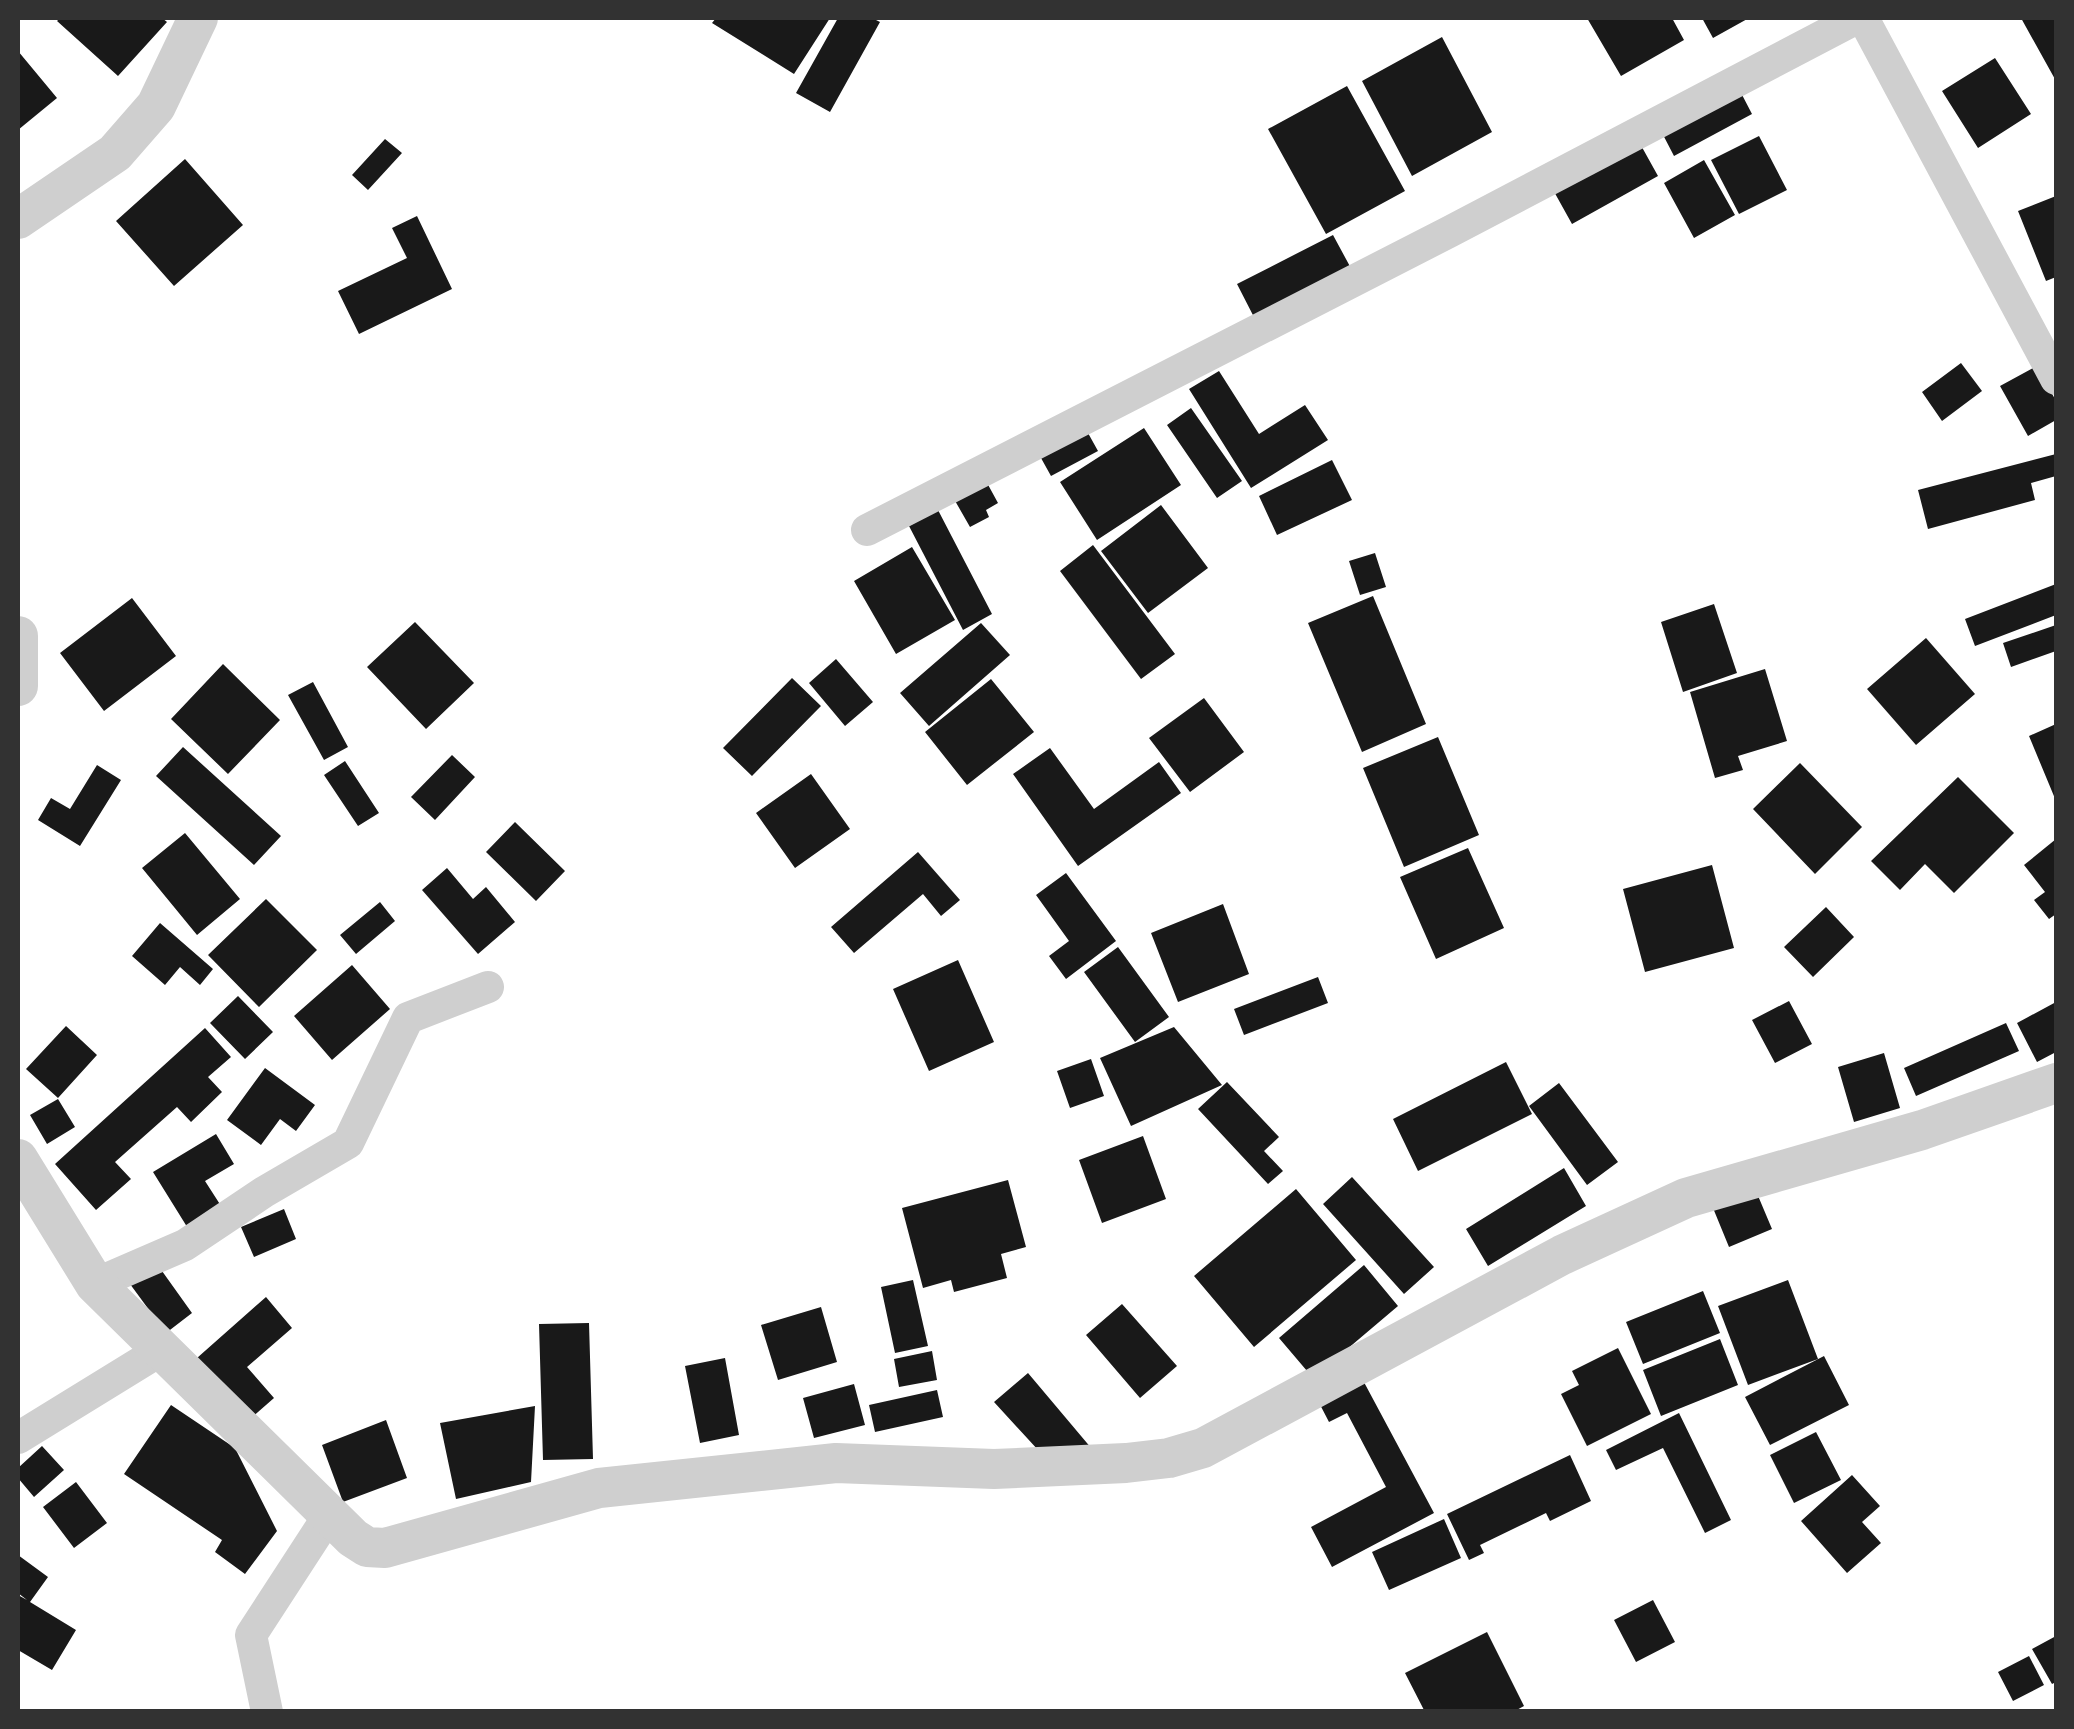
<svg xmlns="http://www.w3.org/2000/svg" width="2074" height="1729" font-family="'Fira Sans',sans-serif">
	<rect width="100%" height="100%" fill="#fff"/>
	<!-- building -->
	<path fill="#191919" d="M60,18H162L167,22L118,76L57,21Z
		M716,18H830L794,74L712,23Z
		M838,18H872L880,22L830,112L796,93Z
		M1587,18H1672L1684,40L1621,76Z
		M1702,18H1749L1713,38Z
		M2021,18H2056V81Z
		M1442,37L1492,132L1412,176L1362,81Z
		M18,51L57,98L18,130Z
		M1995,58L2031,114L1978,148L1942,91Z
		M1347,86L1405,191L1326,234L1268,129Z
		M1739,89L1752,114L1674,156L1660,129Z
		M1759,136L1787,190L1739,214L1711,160Z
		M385,139L402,153L368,190L352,175Z
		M1638,140L1658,176L1572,224L1552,188Z
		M185,159L243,225L174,286L116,221Z
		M1704,160L1735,215L1694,238L1664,183Z
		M2056,196V277L2046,281L2018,211Z
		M417,216L452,289L359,334L338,291L407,258L392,228Z
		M1333,235L1353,272L1257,323L1237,284Z
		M1961,363L1982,391L1942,421L1922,392Z
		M2037,366L2056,401V420L2028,436L2000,386Z
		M1219,371L1259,434L1305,405L1328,440L1251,488L1189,389Z
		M1191,408L1242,481L1217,498L1167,425Z
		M1144,428L1181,485L1097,540L1060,482Z
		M1088,433L1098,451L1051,476L1041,458Z
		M2056,454V476L2031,483L2035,500L1928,529L1918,490Z
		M1332,460L1352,500L1277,535L1259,496Z
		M986,481L998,503L986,510L989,517L970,527L954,499Z
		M1161,505L1208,568L1148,613L1101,551Z
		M938,510L992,614L963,630L909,526Z
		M1093,545L1175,654L1141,679L1060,571Z
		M912,547L955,620L896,654L854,581Z
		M1375,553L1386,587L1360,595L1349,561Z
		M2056,584V615L1975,646L1965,619Z
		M1373,596L1426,724L1362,752L1308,623Z
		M132,598L176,656L104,711L60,653Z
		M1714,604L1737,673L1683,692L1661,622Z
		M415,622L474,683L426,729L367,667Z
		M981,623L1010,655L929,726L900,693Z
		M2056,625V651L2011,667L2003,643Z
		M1926,638L1975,694L1916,745L1867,689Z
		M836,659L873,702L845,726L809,683Z
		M223,664L280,720L228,774L171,719Z
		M1765,669L1787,741L1738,756L1743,770L1715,778L1690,692Z
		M792,678L821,706L752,776L723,748Z
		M991,679L1034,732L967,785L925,732Z
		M313,682L348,747L324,760L288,695Z
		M1204,698L1244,752L1190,792L1149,738Z
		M2056,724V801L2029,736Z
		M1438,737L1479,835L1404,867L1363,768Z
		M183,747L281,836L254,865L156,776Z
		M1050,748L1094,809L1159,762L1181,793L1078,866L1013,774Z
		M452,755L475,777L435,820L411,797Z
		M345,761L379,813L358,826L324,775Z
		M1800,763L1862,827L1815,874L1753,809Z
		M97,765L121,780L80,846L38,820L51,798L70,809Z
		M811,774L850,829L795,868L756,813Z
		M1958,777L2014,833L1954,893L1925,864L1900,890L1871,861Z
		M515,822L565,871L536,901L486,852Z
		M185,833L240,899L197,935L142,868Z
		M2056,839V914L2049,919L2034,900L2045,892L2024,865Z
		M1468,848L1504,928L1436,959L1400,877Z
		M918,852L960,900L941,916L923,894L854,953L831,927Z
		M1712,865L1734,948L1645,972L1623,889Z
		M447,868L473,899L486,887L515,922L478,954L422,890Z
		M1066,873L1116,941L1066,979L1049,956L1069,941L1036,895Z
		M266,899L317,950L259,1007L208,955Z
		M380,902L395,921L356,954L340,935Z
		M1223,904L1249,974L1178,1002L1151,933Z
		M1826,907L1854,937L1813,977L1784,947Z
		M160,923L213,969L200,985L180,967L165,985L132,956Z
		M1118,947L1169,1017L1135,1042L1084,972Z
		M958,960L994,1042L929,1071L893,989Z
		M352,965L390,1009L332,1060L294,1016Z
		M1318,977L1328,1003L1244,1035L1234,1009Z
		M238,996L273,1032L245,1059L210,1023Z
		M1789,1001L1812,1044L1775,1063L1752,1020Z
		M2056,1002V1052L2037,1062L2017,1023Z
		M2006,1023L2019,1051L1916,1096L1904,1068Z
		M66,1026L97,1055L58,1098L26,1069Z
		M1174,1027L1222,1085L1131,1126L1100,1058Z
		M205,1028L231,1057L208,1077L222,1092L191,1122L177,1107L115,1162L131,1179L96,1210L55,1164Z
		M1884,1053L1900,1108L1854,1122L1838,1067Z
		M1091,1059L1104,1096L1070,1108L1057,1071Z
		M1506,1062L1532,1114L1418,1171L1393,1119Z
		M265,1068L315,1105L296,1131L280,1119L261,1145L227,1120Z
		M1227,1082L1279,1137L1264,1151L1283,1171L1268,1184L1198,1109Z
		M1559,1083L1618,1162L1587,1185L1529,1106Z
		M58,1099L75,1127L47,1144L30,1115Z
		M216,1134L234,1164L205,1181L223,1209L189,1230L153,1172Z
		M1143,1136L1166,1199L1102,1223L1079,1160Z
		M1564,1168L1586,1206L1488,1266L1466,1229Z
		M1352,1177L1434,1267L1404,1294L1323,1204Z
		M1008,1180L1026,1247L1001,1254L1007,1278L954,1292L951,1280L923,1288L902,1208Z
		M1296,1189L1356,1260L1254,1347L1194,1276Z
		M1756,1191L1772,1229L1729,1247L1713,1208Z
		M284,1209L296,1239L254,1257L241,1227Z
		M157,1264L192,1313L166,1333L130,1284Z
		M1364,1265L1398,1306L1313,1378L1279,1338Z
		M913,1280L928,1346L895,1353L881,1287Z
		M1788,1280L1818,1359L1748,1385L1718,1306Z
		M1703,1291L1720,1333L1643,1364L1626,1322Z
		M266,1297L292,1328L247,1367L274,1398L250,1419L197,1358Z
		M1122,1304L1177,1366L1140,1398L1086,1335Z
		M821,1307L837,1362L778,1380L761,1325Z
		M589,1323L593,1459L543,1460L539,1324Z
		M1720,1339L1738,1385L1661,1416L1643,1370Z
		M1618,1348L1651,1414L1587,1446L1561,1394L1579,1385L1572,1371Z
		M932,1351L937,1380L899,1387L894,1359Z
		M1824,1356L1849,1405L1770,1445L1745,1397Z
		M725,1358L739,1435L700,1443L685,1366Z
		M1358,1371L1434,1513L1332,1567L1311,1527L1386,1487L1347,1413L1329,1422L1315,1395Z
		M1028,1373L1092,1449L1039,1451L994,1402Z
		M854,1384L865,1425L814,1438L803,1398Z
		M937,1390L943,1417L875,1432L869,1405Z
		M171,1405L235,1448L277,1531L245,1574L215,1552L222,1540L124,1474Z
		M535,1406L531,1482L456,1499L440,1423Z
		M1679,1413L1731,1520L1705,1533L1663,1448L1616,1470L1606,1450Z
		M386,1420L407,1478L343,1502L322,1445Z
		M1816,1432L1841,1480L1794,1503L1770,1455Z
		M42,1446L64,1470L34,1497L18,1478V1468Z
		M1570,1455L1591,1501L1550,1521L1546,1513L1480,1545L1484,1553L1469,1560L1447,1514Z
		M1852,1475L1880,1506L1862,1522L1881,1543L1847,1573L1801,1521Z
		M76,1482L107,1523L74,1548L43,1507Z
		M1444,1519L1461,1558L1389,1590L1372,1552Z
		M18,1555L48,1577L30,1602L76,1630L52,1670L18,1650V1595L27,1600L18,1593Z
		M1653,1600L1675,1642L1636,1662L1614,1620Z
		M1487,1632L1524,1706L1513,1712H1425L1405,1673Z
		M2056,1636V1682L2052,1684L2032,1649Z
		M2029,1656L2044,1685L2013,1701L1998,1672Z"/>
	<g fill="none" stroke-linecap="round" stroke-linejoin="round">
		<!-- minor -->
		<path stroke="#cfcfcf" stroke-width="32" d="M1863,18L2056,379
			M867,530L1449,232L1857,18
			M95,1284L185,1245L264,1192L348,1143L408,1018L488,987
			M18,1438L161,1350
			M267,1712L251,1635L329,1515"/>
		<!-- tertiary -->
		<path stroke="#cfcfcf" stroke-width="40" d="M18,219L115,153L156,106L198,18
			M18,636V686
			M18,1159L95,1284L353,1538L367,1547L385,1548L599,1488L836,1463L994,1469L1126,1463L1169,1458L1203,1448L1562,1255L1686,1198L1922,1130L2056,1083"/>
	</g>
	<!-- border -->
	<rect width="2074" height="1729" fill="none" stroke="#323232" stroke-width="40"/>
</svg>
